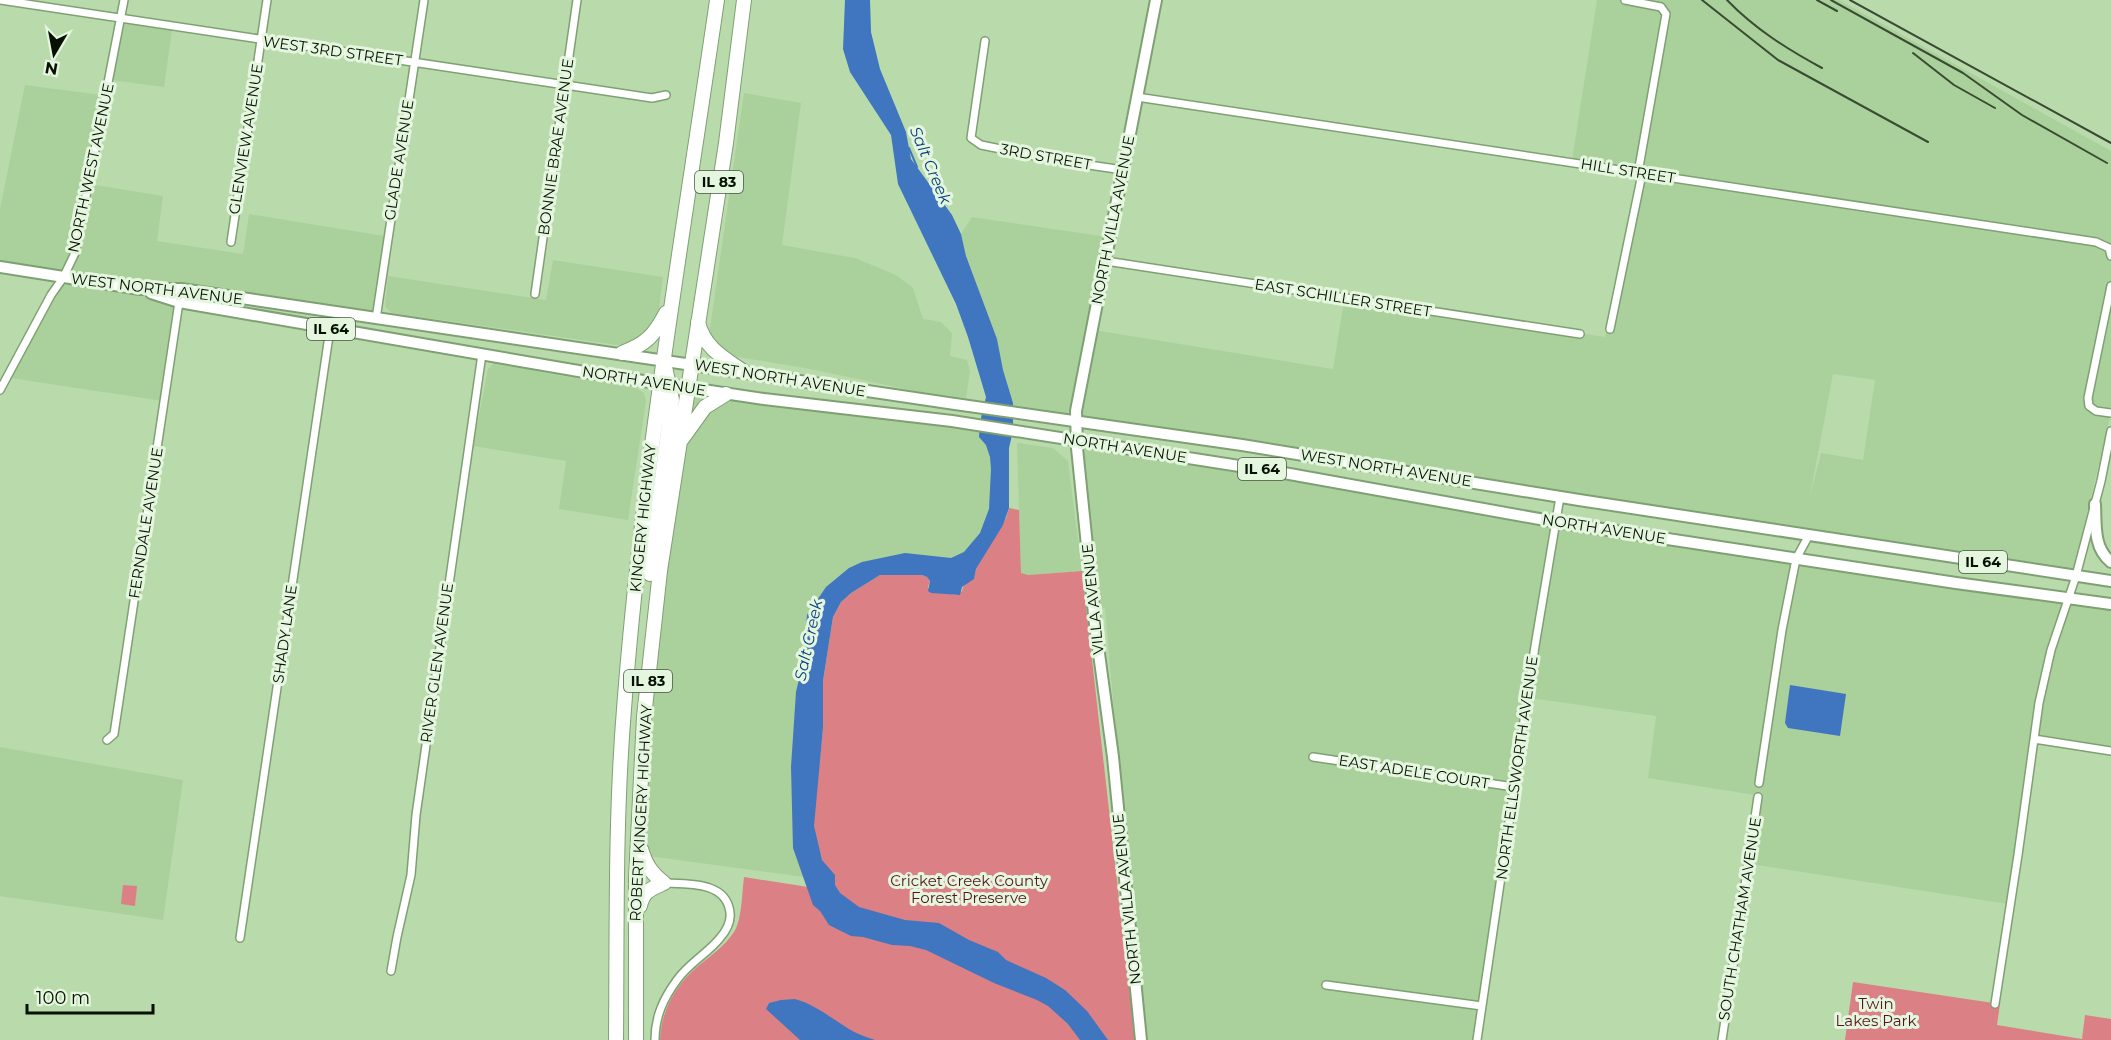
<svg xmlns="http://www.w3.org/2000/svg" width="2111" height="1040" font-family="Montserrat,sans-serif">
	<rect width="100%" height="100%" fill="#b9dbac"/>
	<!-- built -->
	<path fill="#aad09b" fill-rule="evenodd" d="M1597,0H1839L2111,151V413L2073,572L1080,420V405L1094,330L1333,369L1345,295L1605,337L1644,171L1572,160ZM1833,374L1875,380L1863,460L1821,453L1810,496Z
		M123,15L173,24L164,87L111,80Z
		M25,85L101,95L75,237L71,253L61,273L0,261V209Z
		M744,93L801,103L782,245L855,258L896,275L913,288L923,319L941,322L952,333L950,356L967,360L970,371L966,398L915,391L805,368L731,356L725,353L709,335Z
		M95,185L163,196L157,241L243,254L249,214L384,236L372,315L69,274L83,238Z
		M972,217L1107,237L1071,417L1014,409L1003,370L997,339L966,256L961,234Z
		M553,260L663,277L658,316L649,334L627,345H617L392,313L385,307L388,276L546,300Z
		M65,280L138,292L177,303L163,401L10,378Z
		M495,362L550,374L636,388L644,393L646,401L628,520L559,509L566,461L473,446L488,369Z
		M692,392L986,432L992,449L996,495L987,528L960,560L818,609L812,878L648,856L643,841L657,635Z
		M1017,443L1053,448L1068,461L1082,571L1028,575L1021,574Z
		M1079,444L1278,474L1553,525L1474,1040H1142L1105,608L1099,607L1087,526Z
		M1558,526L1798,561L2064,603L2052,638L2008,904L1751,864L1761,796L1648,778L1656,716L1531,698Z
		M2071,604L2111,610V748L2037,737L2054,649Z
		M0,747L183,780L163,920L0,896Z"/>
	<!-- green -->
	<path fill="#db8185" d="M1009,508L1019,510L1021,573L1028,575L1082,571L1135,1040H660C661,1011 675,986 697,967C710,956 724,947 734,932C742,920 742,892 744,877L808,887L822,861L813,826L823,728V681L833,617L841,602L851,593L880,575H922L927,577L930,581L928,587L931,593L942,592L956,595L962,591C963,584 968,582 974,578L976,569L1006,518Z
		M123,885L137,886L135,906L121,904Z
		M1853,982L2000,1004L1997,1025L2082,1039L2085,1015L2111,1019V1040H1845Z"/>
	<!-- water -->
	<path fill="#4075bf" d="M845,0H870L871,32L880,69L906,132L911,159L952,215L961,234L966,256L997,339L1003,370L1013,403V431L1009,448V508L1003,525L976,569L974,579L962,587L960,595L931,593L928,591L930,581L927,577L922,575H880L851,593L841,602L833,617L823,681V728L814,826L822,860L835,875V885L840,893L859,907L905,920L939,923L969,940L998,952L1006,960L1046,978L1065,990L1087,1011L1108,1040H1080L1068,1024L1048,1006L1037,1000L994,983L926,950L910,946L892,945L863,937L851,936L829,925L820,911L813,905L793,848L791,767L796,692L803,662L807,615L826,587L849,568L862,562L905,553L951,558L964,552L980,533L989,509L991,469L990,457L986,445L979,437L980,422L986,397L968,337L956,304L898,184L891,135L850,72L843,49Z
		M1790,685L1846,694L1840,736L1788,728L1785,723Z
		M795,999C816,1005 831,1018 849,1029C857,1034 866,1037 875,1040H800L766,1009L769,1003L781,1000Z"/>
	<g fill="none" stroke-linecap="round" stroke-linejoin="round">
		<!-- stream -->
		<path stroke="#4075bf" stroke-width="2" d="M909,148L917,167"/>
		<!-- street casing -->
		<g stroke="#7fa073" stroke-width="10">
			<path id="street" d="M0,0L652,98L666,95
				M1625,0L1661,7L1666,14L1638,173
				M985,41L971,138L981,145L1055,160L1123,170
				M1137,97L2096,242L2109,248L2111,256
				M231,242L267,0
				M1106,261L1580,334
				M2111,286L2088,398L2089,406L2096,411L2111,413
				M535,294L577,0
				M376,319L424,0
				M1610,329L1642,174
				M0,390L51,295L63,278L75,253L124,0
				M2034,739L2111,751
				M107,740L114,734L179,302
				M1313,757L1514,787
				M1759,783L1782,630L1796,559L1809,535
				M240,938L330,329
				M391,971L397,937L411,875L416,815L482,354
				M1326,985L1482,1006
				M1995,1004L2018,855L2039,703L2051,650L2076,576L2101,481L2111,431
				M655,1040C655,1017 663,999 677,980C689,963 707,954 720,938C726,931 731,922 730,913C727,881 687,884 664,883
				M1477,1040L1535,646L1560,497
				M1722,1040L1758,797"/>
		</g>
		<!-- secondary casing -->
		<g stroke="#7fa073" stroke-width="14">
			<path id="secondary" d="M1141,1040L1113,757L1095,624L1077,448L1076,411L1156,0"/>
		</g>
		<!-- primary casing -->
		<g stroke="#7fa073" stroke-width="14">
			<path id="primary" d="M0,267L140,289H181L955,404L1242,445L1579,500L2111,581
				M151,293L179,302L590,373L764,399L952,421L1284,473L1556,522L1956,583L2111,604
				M2095,504C2096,524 2093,548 2111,562"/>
		</g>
		<!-- highway casing -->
		<g stroke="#7fa073" stroke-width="16">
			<path id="highway" d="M698,322C704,348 724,358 744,372
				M622,353C646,344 654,336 666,313
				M682,439L705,407L726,394
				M650,574L672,400L665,367
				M641,849C646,865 651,873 664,883
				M640,906C643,891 651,889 664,883
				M616,1040C617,930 615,819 624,709C642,471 683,236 717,0
				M636,1040V879L644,717L660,571L726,143L744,0"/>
		</g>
		<!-- street -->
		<use href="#street" stroke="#fff" stroke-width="7"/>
		<!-- secondary -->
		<use href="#secondary" stroke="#fff" stroke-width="10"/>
		<!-- primary -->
		<use href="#primary" stroke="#fff" stroke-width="10"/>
		<!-- highway -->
		<use href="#highway" stroke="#fff" stroke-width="14"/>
		<!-- rail -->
		<path stroke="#394b33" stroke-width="2" d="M1702,0L1778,60L1928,142
			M1727,0C1755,29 1787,49 1822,68
			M1817,0L1837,11
			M1831,0L1963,73L2022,115L2107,163
			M1850,0L2111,143
			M1913,53L1954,85L1995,108"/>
	</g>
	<g text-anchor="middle" stroke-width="6" stroke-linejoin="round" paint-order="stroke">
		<!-- shield labels -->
		<g fill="#e4f6de" stroke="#495645" stroke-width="1.5">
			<rect x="695" y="171" width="48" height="22" rx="4.5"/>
			<rect x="307" y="318" width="48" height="22" rx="4.5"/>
			<rect x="1238" y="458" width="48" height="22" rx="4.5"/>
			<rect x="1959" y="551" width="48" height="22" rx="4.5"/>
			<rect x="624" y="670" width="48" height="22" rx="4.5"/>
		</g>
		<g font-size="14" font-weight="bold" fill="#061103">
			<text x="719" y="187">IL 83</text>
			<text x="331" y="334">IL 64</text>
			<text x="1262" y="474">IL 64</text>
			<text x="1983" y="567">IL 64</text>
			<text x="648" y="686">IL 83</text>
		</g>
		<!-- street labels -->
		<g font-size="15" fill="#061103" stroke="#e4f6de">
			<text transform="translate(333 51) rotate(8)" y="5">WEST 3RD STREET</text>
			<text transform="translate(246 139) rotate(-81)" y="5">GLENVIEW AVENUE</text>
			<text transform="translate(556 147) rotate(-82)" y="5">BONNIE BRAE AVENUE</text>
			<text transform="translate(1046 157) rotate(10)" y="5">3RD STREET</text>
			<text transform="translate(399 160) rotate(-81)" y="5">GLADE AVENUE</text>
			<text transform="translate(91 168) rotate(-78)" y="5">NORTH WEST AVENUE</text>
			<text transform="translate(1628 171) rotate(9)" y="5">HILL STREET</text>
			<text transform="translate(1113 220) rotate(-79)" y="5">NORTH VILLA AVENUE</text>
			<text transform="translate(157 289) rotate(7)" y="5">WEST NORTH AVENUE</text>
			<text transform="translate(1343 298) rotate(9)" y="5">EAST SCHILLER STREET</text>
			<text transform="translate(780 378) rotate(9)" y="5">WEST NORTH AVENUE</text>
			<text transform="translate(644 381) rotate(9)" y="5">NORTH AVENUE</text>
			<text transform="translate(1125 448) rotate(9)" y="5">NORTH AVENUE</text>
			<text transform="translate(1386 468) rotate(9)" y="5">WEST NORTH AVENUE</text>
			<text transform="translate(643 518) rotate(-84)" y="5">KINGERY HIGHWAY</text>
			<text transform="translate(146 523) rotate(-81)" y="5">FERNDALE AVENUE</text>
			<text transform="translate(1604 529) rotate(9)" y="5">NORTH AVENUE</text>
			<text transform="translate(1093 599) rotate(-96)" y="5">VILLA AVENUE</text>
			<text transform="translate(285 634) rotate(-82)" y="5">SHADY LANE</text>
			<text transform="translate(437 663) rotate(-82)" y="5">RIVER GLEN AVENUE</text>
			<text transform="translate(1517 768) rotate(-82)" y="5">NORTH ELLSWORTH AVENUE</text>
			<text transform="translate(1414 772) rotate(9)" y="5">EAST ADELE COURT</text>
			<text transform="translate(641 813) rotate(-87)" y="5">ROBERT KINGERY HIGHWAY</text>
			<text transform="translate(1127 899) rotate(-96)" y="5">NORTH VILLA AVENUE</text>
			<text transform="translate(1740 919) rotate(-81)" y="5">SOUTH CHATHAM AVENUE</text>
		</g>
		<!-- park labels -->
		<g font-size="15" fill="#55141d" stroke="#e4f6de">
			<text x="969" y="886">Cricket Creek County<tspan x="969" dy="17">Forest Preserve</tspan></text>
			<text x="1876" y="1009">Twin<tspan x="1876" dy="17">Lakes Park</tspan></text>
		</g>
		<!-- water labels -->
		<g font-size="16" font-style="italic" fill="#073e82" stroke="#e4f6de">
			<text transform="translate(931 165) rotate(67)" y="6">Salt Creek</text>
			<text transform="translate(808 640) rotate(-78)" y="6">Salt Creek</text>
		</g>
	</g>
	<!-- north arrow -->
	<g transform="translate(54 54) rotate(190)" stroke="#e4f6de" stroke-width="4.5" paint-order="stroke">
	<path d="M0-4.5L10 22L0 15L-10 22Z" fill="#061103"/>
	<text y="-9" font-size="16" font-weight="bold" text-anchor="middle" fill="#061103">N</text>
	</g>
	<!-- scale -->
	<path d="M27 1004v9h126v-9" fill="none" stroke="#061103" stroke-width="3"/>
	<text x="36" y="1004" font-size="18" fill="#061103" stroke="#e4f6de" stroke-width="4.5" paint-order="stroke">100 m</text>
</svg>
